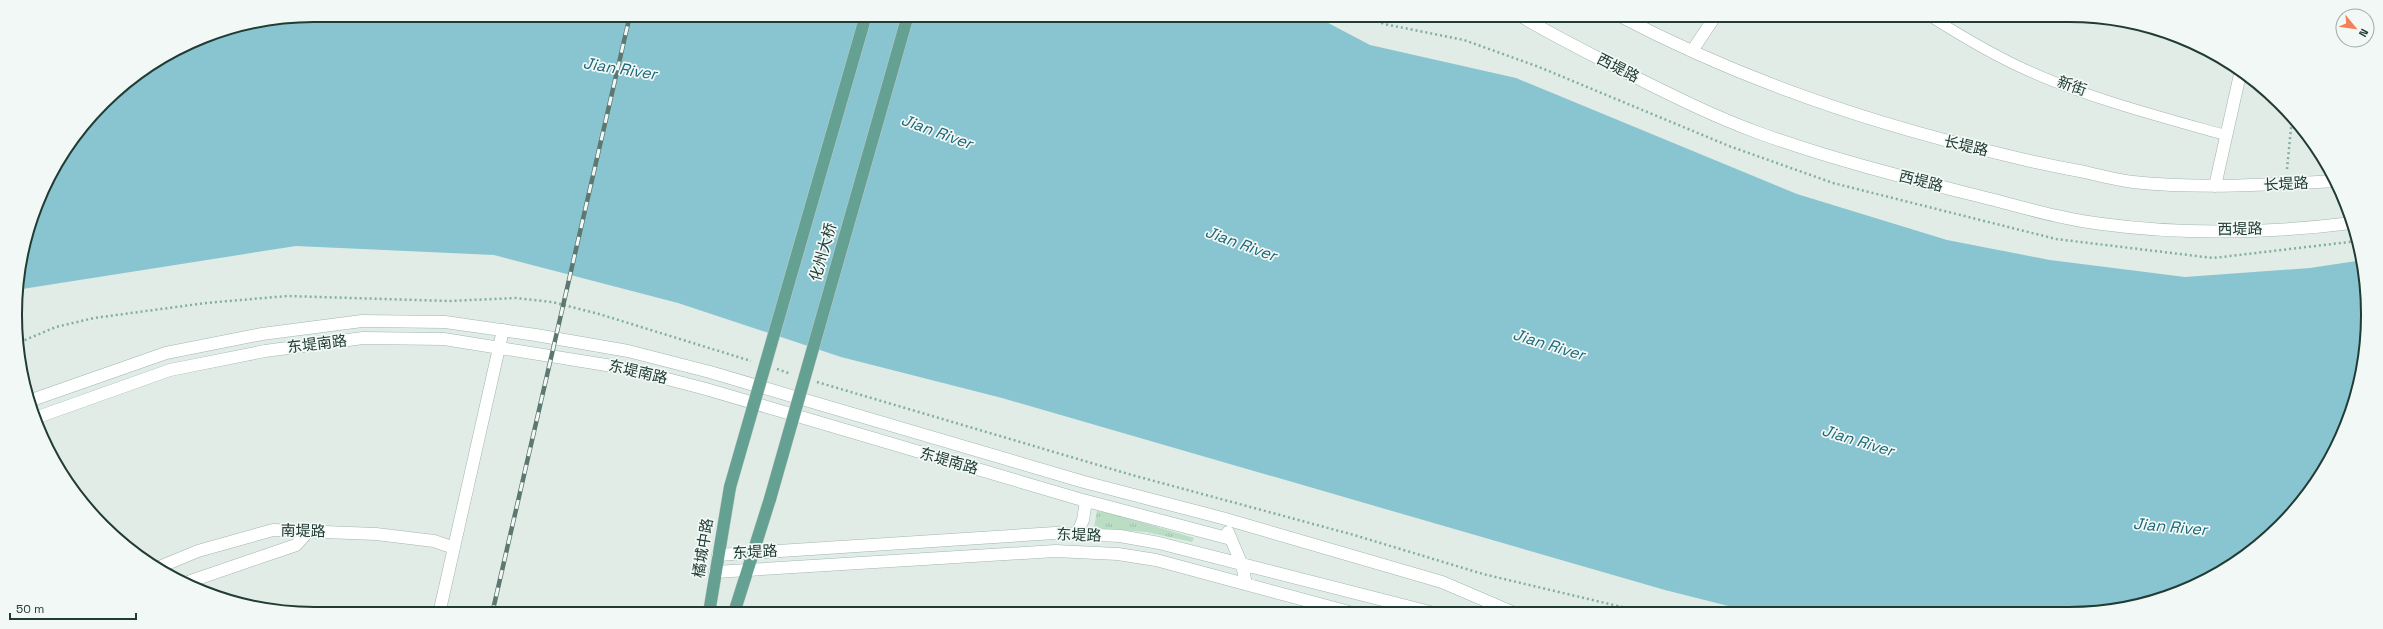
<svg xmlns="http://www.w3.org/2000/svg" width="2383" height="629" font-family="'Space Grotesk','Noto Sans SC',sans-serif">
	<defs>
		<pattern id="grass-tufts" width="24" height="20" patternUnits="userSpaceOnUse"><rect width="24" height="20" fill="#baddc4"/><path d="M3 7l-1-3M5 7V3M7 7l1-3M15 17l-1-3M17 17v-4M19 17l1-3" fill="none" stroke="#a0bfa9"/></pattern>
	</defs>
	<rect width="100%" height="100%" fill="#e1ece7"/>
	<!-- grass -->
	<path fill="url(#grass-tufts)" d="M1097,511L1111,513L1194,538L1192,542L1146,532L1094,528Z"/>
	<!-- water -->
	<path fill="#89c5d1" d="M315,15H1313L1370,45L1516,78L1797,194L1947,240L2050,260L2185,277L2310,268L2363,260L2368,314L2362,373L2328,464L2266,540L2201,583L2107,611L1752,612L1665,590L1002,398L841,357L678,303L494,255L296,246L16,290L25,237L46,182L77,132L117,89L200,38L256,21Z"/>
	<g fill="none" stroke-linecap="round" stroke-linejoin="round">
		<!-- lane casing -->
		<g stroke="#a4b4ae" stroke-width="11">
			<path id="lane" d="M1928,15C1958,34 1988,52 2020,67C2084,97 2157,116 2225,135"/>
		</g>
		<!-- street casing -->
		<g stroke="#a4b4ae" stroke-width="13">
			<path id="street" d="M1618,15C1739,79 1868,123 2001,154C2029,161 2057,167 2085,172C2101,176 2117,180 2133,182C2200,189 2268,185 2335,181
				M1692,51L1716,15
				M2215,186L2241,70
				M157,568L198,551L273,530L376,534L434,541L454,548
				M185,583L296,545L309,531
				M439,614L503,330"/>
		</g>
		<!-- secondary casing -->
		<g stroke="#9fb7af" stroke-width="13">
			<path id="secondary" d="M1519,15C1555,37 1593,55 1631,75C1673,96 1715,117 1759,133C1828,158 1899,176 1970,194C2013,204 2058,219 2102,224C2184,235 2271,233 2352,223
				M29,401L166,353L262,334L362,321L445,322L536,335L628,351L710,372L1084,482L1222,518L1442,582L1512,612
				M35,418L170,370L265,351L363,338L444,339L625,368L706,389L1079,499L1231,539
				M1228,532L1242,565L1246,584
				M1077,534L1083,520L1086,501
				M718,555L1055,533L1120,536L1159,543L1430,612
				M715,572L1055,551L1118,554L1156,560L1353,613"/>
		</g>
		<!-- primary casing -->
		<g stroke="#c1c8c6" stroke-width="13">
			<path id="primary" d="M709,613L730,487
				M734,613L770,499"/>
		</g>
		<!-- path -->
		<path stroke="#81afa1" stroke-width="2.5" stroke-dasharray="2 3" stroke-linecap="butt" d="M1363,15L1384,24L1464,40L1539,67L1729,146L1833,183L2056,239L2213,258L2358,241
			M2287,169L2292,118
			M20,342L56,327L94,318L206,303L287,296L449,301L516,298L552,302L599,314L751,361
			M777,369L791,374
			M817,382L1132,475L1354,535L1483,574L1643,612"/>
		<!-- lane -->
		<use href="#lane" stroke="#fff" stroke-width="10"/>
		<!-- street -->
		<use href="#street" stroke="#fff" stroke-width="12"/>
		<!-- secondary -->
		<use href="#secondary" stroke="#fff" stroke-width="12"/>
		<!-- primary -->
		<use href="#primary" stroke="#65a192" stroke-width="12"/>
		<!-- rail casing -->
		<g stroke="#5c7871" stroke-width="4.5">
			<path id="rail" d="M492,614L630,15"/>
		</g>
		<!-- rail -->
		<use href="#rail" stroke="#f2f8f5" stroke-width="3" stroke-dasharray="9" stroke-linecap="butt"/>
		<!-- primary-bridge casing -->
		<g stroke="#c1c8c6" stroke-width="13" stroke-linecap="butt">
			<path id="primary-bridge" d="M730,487L866,15
				M770,499L908,15"/>
		</g>
		<!-- primary-bridge -->
		<use href="#primary-bridge" stroke="#65a192" stroke-width="12"/>
	</g>
	<g text-anchor="middle" stroke-width="3.5" stroke-linejoin="round" paint-order="stroke">
		<!-- street labels -->
		<g font-size="15" fill="#213c35" stroke="#f2f8f5">
			<text transform="translate(1618 68) rotate(27)" y="5">西堤路</text>
			<text transform="translate(2072 86) rotate(19)" y="5">新街</text>
			<text transform="translate(1966 146) rotate(13)" y="5">长堤路</text>
			<text transform="translate(1921 181) rotate(14)" y="5">西堤路</text>
			<text transform="translate(2286 184) rotate(-3)" y="5">长堤路</text>
			<text transform="translate(2240 229) rotate(-1)" y="5">西堤路</text>
			<text transform="translate(823 252) rotate(-74)" y="5">化州大桥</text>
			<text transform="translate(317 344) rotate(-7)" y="5">东堤南路</text>
			<text transform="translate(638 372) rotate(13)" y="5">东堤南路</text>
			<text transform="translate(949 461) rotate(16)" y="5">东堤南路</text>
			<text transform="translate(303 531) rotate(1)" y="5">南堤路</text>
			<text transform="translate(1079 535) rotate(2)" y="5">东堤路</text>
			<text transform="translate(703 548) rotate(-81)" y="5">橘城中路</text>
			<text transform="translate(755 552) rotate(-3)" y="5">东堤路</text>
		</g>
		<!-- water labels -->
		<g font-size="16" font-style="italic" fill="#1b6878" stroke="#f2f8f5">
			<text transform="translate(620 68) rotate(9)" y="6">Jian River</text>
			<text transform="translate(937 131) rotate(20)" y="6">Jian River</text>
			<text transform="translate(1241 243) rotate(20)" y="6">Jian River</text>
			<text transform="translate(1549 344) rotate(17)" y="6">Jian River</text>
			<text transform="translate(1858 440) rotate(17)" y="6">Jian River</text>
			<text transform="translate(2170 526) rotate(5)" y="6">Jian River</text>
		</g>
	</g>
	<!-- crop -->
	<path d="M0 0H2383V629H0ZM314 22H2069A292 292 0 0 1 2361 314V315A292 292 0 0 1 2069 607H314A292 292 0 0 1 22 315V314A292 292 0 0 1 314 22Z" fill="#f2f8f5" fill-rule="evenodd"/>
	<path fill="none" stroke="#213c35" stroke-width="2" d="M314 22H2069A292 292 0 0 1 2361 314V315A292 292 0 0 1 2069 607H314A292 292 0 0 1 22 315V314A292 292 0 0 1 314 22Z"/>
	<!-- north arrow -->
	<g transform="translate(2355 28) rotate(119)"><circle r="19" fill="#f2f8f5" stroke="#9eada8"/>
	<path d="M0-3L7 15L0 10L-7 15Z" fill="#f28059"/>
	<text y="-6" font-size="11" font-weight="bold" text-anchor="middle" fill="#213c35">N</text>
	</g>
	<!-- scale -->
	<path d="M10 613v6h126v-6" fill="none" stroke="#213c35" stroke-width="2"/>
	<text x="16" y="613" font-size="12" fill="#213c35" stroke="#f2f8f5" stroke-width="3" paint-order="stroke">50 m</text>
</svg>
